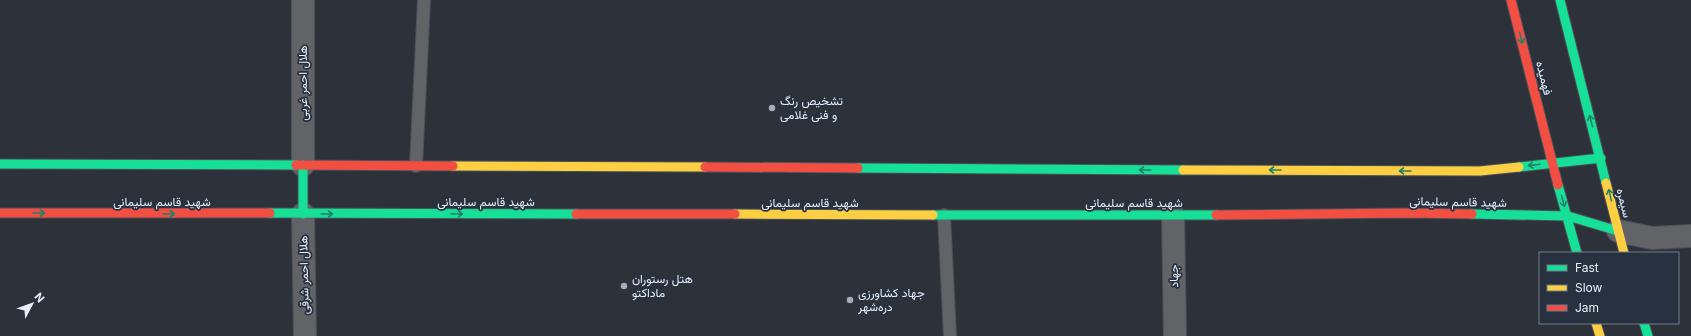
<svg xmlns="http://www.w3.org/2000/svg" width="1691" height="336" font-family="Inter,Vazirmatn,sans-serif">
	<rect width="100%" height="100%" fill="#2d323a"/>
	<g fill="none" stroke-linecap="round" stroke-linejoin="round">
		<!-- lane casing -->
		<g stroke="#4c5158" stroke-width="14">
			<path id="lane" d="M416,166L424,0
				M944,215L950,336"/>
		</g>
		<!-- street casing -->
		<g stroke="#4c5158" stroke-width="24">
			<path id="street" d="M303,0V165
				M303,214L305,336
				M1173,215L1175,336
				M1618,231L1652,238L1691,236"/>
		</g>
		<!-- fast casing -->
		<g stroke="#4c5158" stroke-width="11">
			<path id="fast" d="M1560,0L1606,183
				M0,164L296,165
				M303,165V214
				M1519,167L1601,158
				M858,168L1183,170
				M1558,185L1577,253
				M270,213L576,214
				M1472,214L1568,216L1618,231
				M933,215H1216
				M1644,323L1648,336"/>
		</g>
		<!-- slow casing -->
		<g stroke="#4c5158" stroke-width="11">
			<path id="slow" d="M453,166L705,167
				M1183,170L1480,171L1519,167
				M1606,183L1624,253
				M735,214L933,215
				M1596,323L1600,336"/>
		</g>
		<!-- jam casing -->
		<g stroke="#4c5158" stroke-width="11">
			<path id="jam" d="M1511,0L1558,185
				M296,165L453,166
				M705,167L858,168
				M0,213H270
				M576,214H735
				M1216,215L1406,213L1472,214"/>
		</g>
		<!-- lane -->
		<use href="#lane" stroke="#626367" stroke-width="12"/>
		<!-- street -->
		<use href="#street" stroke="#626367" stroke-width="22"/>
		<!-- fast -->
		<use href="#fast" stroke="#16e098" stroke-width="9"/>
		<!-- slow -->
		<use href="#slow" stroke="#ffcf43" stroke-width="9"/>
		<!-- jam -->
		<use href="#jam" stroke="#f24e42" stroke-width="9"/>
	</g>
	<!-- one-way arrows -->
	<defs><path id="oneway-shaft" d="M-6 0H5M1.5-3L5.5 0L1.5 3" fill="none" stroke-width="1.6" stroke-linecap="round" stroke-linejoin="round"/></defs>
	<g stroke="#1f8068">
		<use href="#oneway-shaft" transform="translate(1521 38) rotate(76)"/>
		<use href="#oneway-shaft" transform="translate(1591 121) rotate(-105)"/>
		<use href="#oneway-shaft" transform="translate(1534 165) rotate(173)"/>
		<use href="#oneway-shaft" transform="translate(1145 170) rotate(-180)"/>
		<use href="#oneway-shaft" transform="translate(1275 170) rotate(-180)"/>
		<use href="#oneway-shaft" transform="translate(1405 171) rotate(-180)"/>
		<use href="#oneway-shaft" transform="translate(1610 195) rotate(-104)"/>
		<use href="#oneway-shaft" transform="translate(1563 201) rotate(74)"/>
		<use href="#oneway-shaft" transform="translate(39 213)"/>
		<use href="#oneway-shaft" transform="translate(169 214)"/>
		<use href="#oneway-shaft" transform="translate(327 214)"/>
		<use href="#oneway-shaft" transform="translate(457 214)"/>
	</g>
	<!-- markers -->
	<g fill="#a7adb6" stroke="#273140" stroke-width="1.5">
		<circle cx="772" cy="108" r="4"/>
		<circle cx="624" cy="286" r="4"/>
		<circle cx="850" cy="300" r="4"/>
	</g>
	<g text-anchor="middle" stroke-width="3.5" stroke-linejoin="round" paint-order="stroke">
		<!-- street labels -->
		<g font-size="12" fill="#e8eff8" stroke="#273140">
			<text transform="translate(1544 78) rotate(76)" y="4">فهمیده</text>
			<text transform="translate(303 83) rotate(-90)" y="4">هلال احمر غربی</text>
			<text x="162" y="206">شهید قاسم سلیمانی</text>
			<text x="486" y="206">شهید قاسم سلیمانی</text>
			<text transform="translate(1458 202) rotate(1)" y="4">شهید قاسم سلیمانی</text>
			<text x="810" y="207">شهید قاسم سلیمانی</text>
			<text x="1134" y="207">شهید قاسم سلیمانی</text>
			<text transform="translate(1624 203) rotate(76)" y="4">سیمره</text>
			<text transform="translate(304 275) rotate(-91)" y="4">هلال احمر شرقی</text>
			<text transform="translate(1174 276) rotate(-91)" y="4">جهاد</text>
		</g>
		<!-- poi labels -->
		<g font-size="12" fill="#e8eff8" stroke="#273140" text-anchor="start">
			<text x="780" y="105">تشخیص رنگ<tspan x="780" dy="14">و فنی غلامی</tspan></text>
			<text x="632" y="283">هتل رستوران<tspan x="632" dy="14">ماداکتو</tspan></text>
			<text x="858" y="297">جهاد کشاورزی<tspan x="858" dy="14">دره‌شهر</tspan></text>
		</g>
	</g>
	<!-- legend -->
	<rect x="1539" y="252" width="140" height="72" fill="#273140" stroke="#747d8a"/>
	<rect x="1547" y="265" width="20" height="6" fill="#16e098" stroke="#747d8a"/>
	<text x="1575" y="272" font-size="12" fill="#e8eff8">Fast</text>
	<rect x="1547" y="285" width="20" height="6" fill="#ffcf43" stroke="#747d8a"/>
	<text x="1575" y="292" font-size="12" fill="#e8eff8">Slow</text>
	<rect x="1547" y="305" width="20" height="6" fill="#f24e42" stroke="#747d8a"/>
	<text x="1575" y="312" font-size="12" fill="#e8eff8">Jam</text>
	<!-- north arrow -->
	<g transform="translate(32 304) rotate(49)" stroke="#273140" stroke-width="3" paint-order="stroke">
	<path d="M0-3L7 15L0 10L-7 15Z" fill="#e8eff8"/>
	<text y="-6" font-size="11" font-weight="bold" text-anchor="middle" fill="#e8eff8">N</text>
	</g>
</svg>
